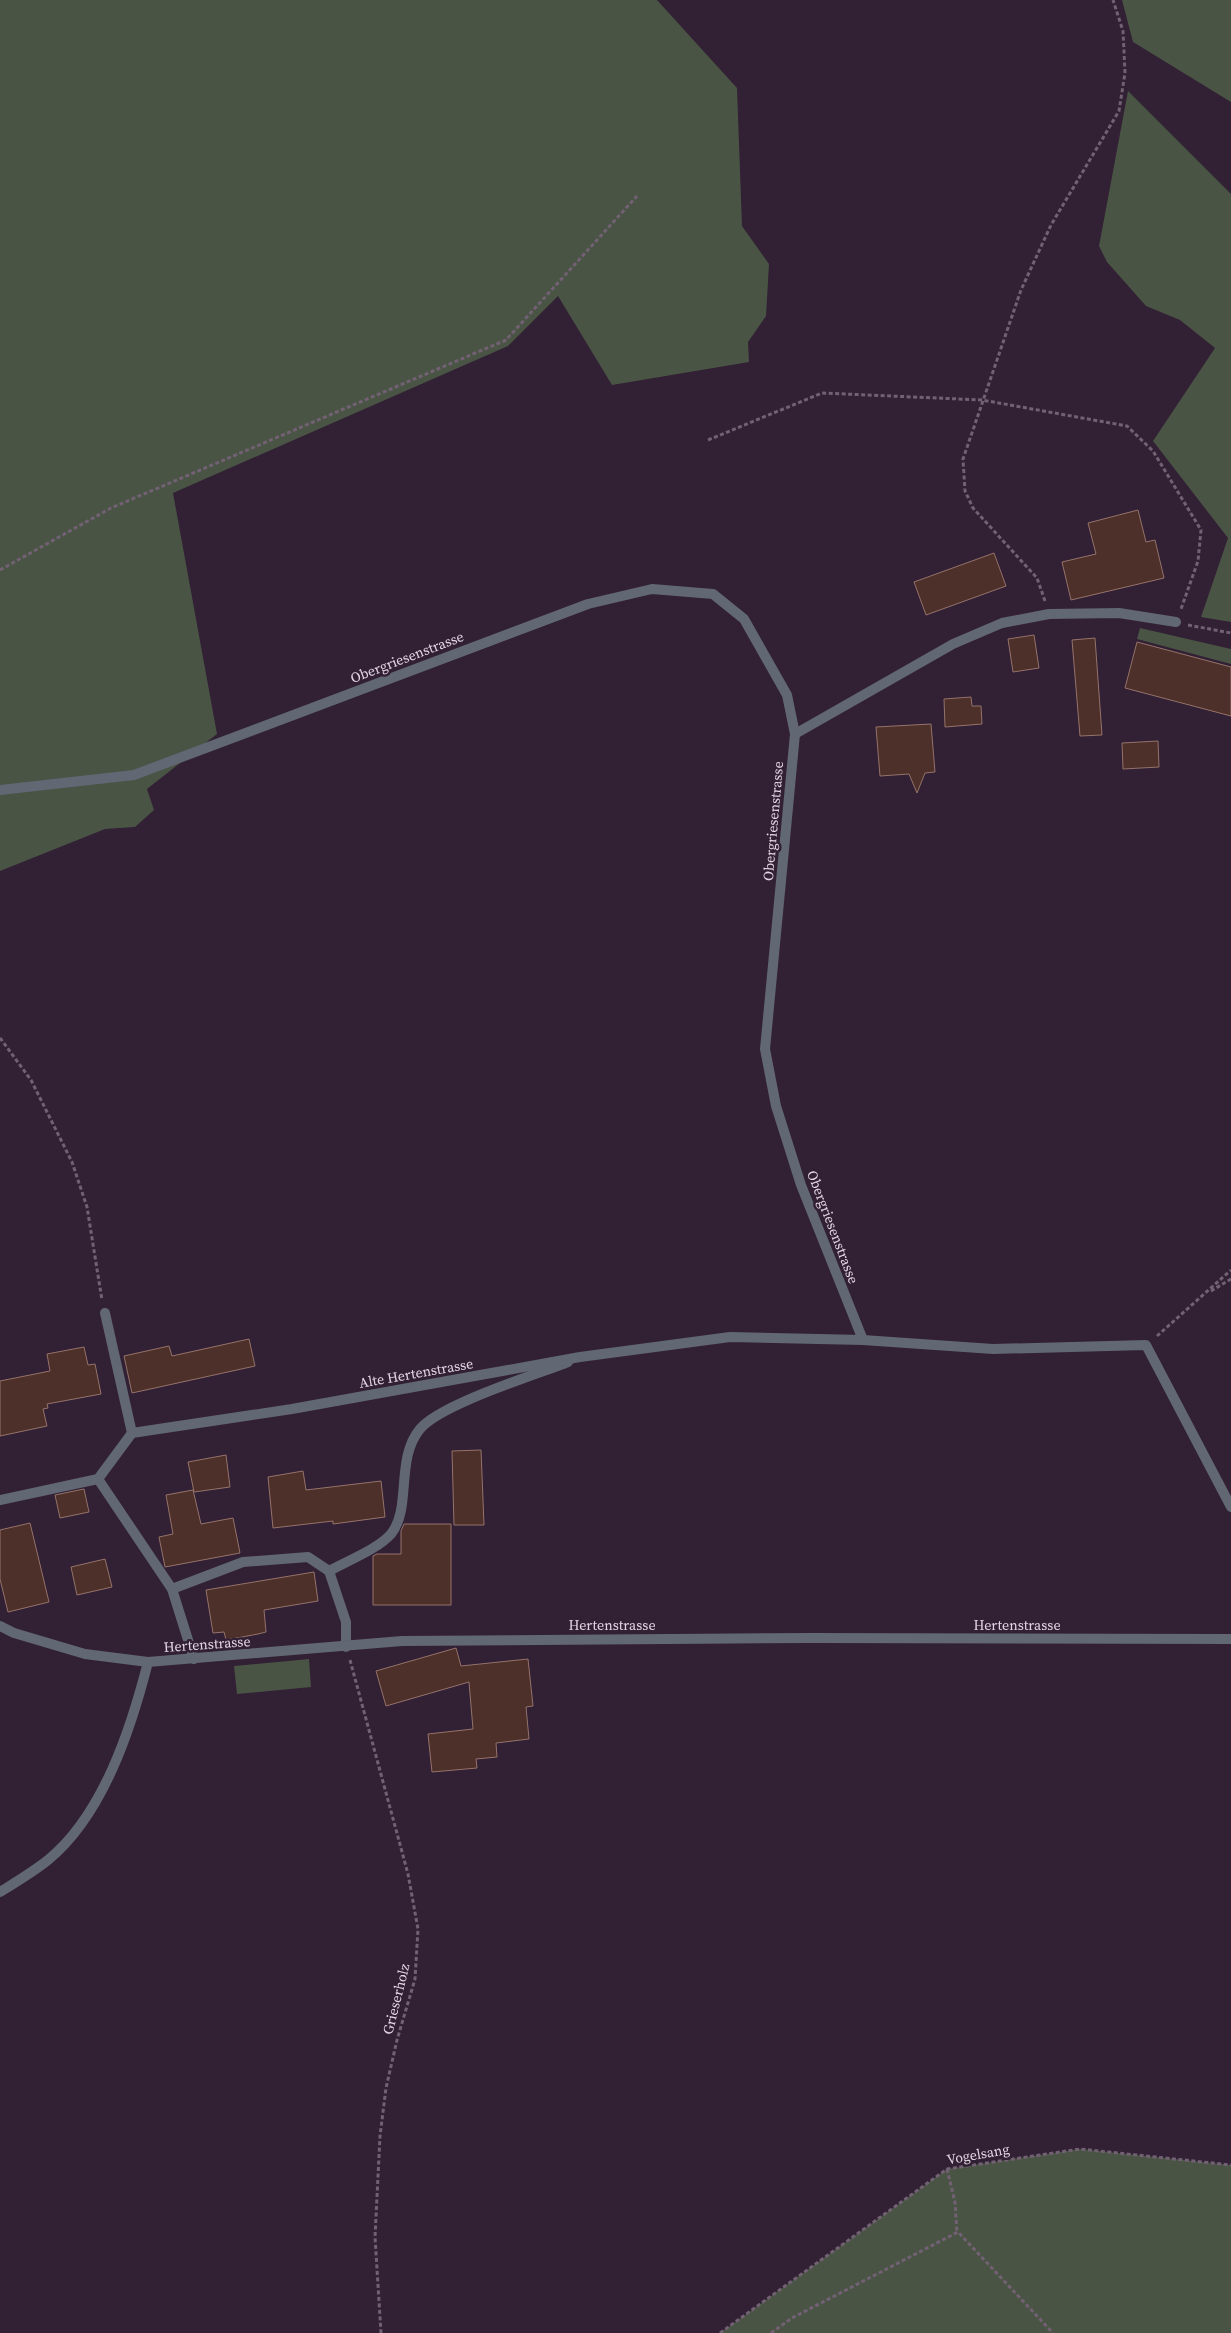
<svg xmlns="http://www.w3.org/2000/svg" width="1231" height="2333" font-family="'Source Serif 4',serif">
	<rect width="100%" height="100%" fill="#322034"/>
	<!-- green -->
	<path fill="#495445" d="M0,0H657L737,88L742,226L769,264L766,316L748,342L749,362L612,385L558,296L508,346L173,493L217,734L147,789L154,810L135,827L105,829L0,871Z
		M1122,0H1231V102L1133,42Z
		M1128,91L1231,194V622L1201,617L1228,538L1153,441L1215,348L1180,320L1146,306L1107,262L1099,246Z
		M1140,628L1231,649V664L1137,639Z
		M309,1659L311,1687L237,1694L234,1666Z
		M1080,2149L1231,2165V2333H720L947,2169Z"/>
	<!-- building -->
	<path fill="#4d3029" stroke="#95736b" d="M1138,510L1146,542L1155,540L1164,578L1071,600L1062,562L1096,554L1088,523Z
		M994,553L1006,586L926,615L914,582Z
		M1034,635L1039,668L1013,672L1008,639Z
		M1095,638L1102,735L1080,736L1072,640Z
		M1137,642L1231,667V716L1125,688Z
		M971,697L972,706H981L982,724L945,727L944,699Z
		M931,724L935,772L925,773L917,793L909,774L880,776L876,727Z
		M1158,741L1159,767L1123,769L1122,743Z
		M249,1339L255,1366L132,1393L124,1356L169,1346L172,1356Z
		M84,1347L88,1365L95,1364L101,1394L47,1404L48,1408L43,1409L47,1426L0,1436V1381L50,1371L47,1354Z
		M481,1450L484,1525H454L452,1451Z
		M226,1455L230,1487L194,1492L188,1462Z
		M303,1471L306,1490L381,1481L385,1517L333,1524V1521L273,1528L268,1477Z
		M84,1489L89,1512L60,1518L55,1495Z
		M193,1490L201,1524L233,1518L240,1553L165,1567L159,1537L173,1534L166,1495Z
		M30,1523L49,1602L8,1612L0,1579V1530Z
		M404,1524H451V1605H373V1556L377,1554H401V1531Z
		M105,1559L112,1587L77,1595L71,1567Z
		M314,1572L318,1601L264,1610L266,1632L258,1634L226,1640L224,1632L213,1633L206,1590Z
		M456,1648L461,1666L528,1659L533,1706L526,1707L529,1739L496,1743L497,1757L476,1759L477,1768L432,1772L428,1734L473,1729L469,1682L386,1706L376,1671Z"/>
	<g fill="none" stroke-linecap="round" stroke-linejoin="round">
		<!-- path -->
		<path stroke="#726173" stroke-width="3" stroke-dasharray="4 2.5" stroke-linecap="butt" d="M708,440L822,393L982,400L1127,426L1153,451L1201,530L1198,561L1181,609
			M0,570L111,508L506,340L637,196
			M1045,601L1037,578L973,508L965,491L963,459L1021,290L1051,225L1119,111L1125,73L1123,31L1113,0
			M1188,625L1231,633
			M0,1038L31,1080L72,1162L87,1207L102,1300
			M1211,1291L1231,1279
			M1157,1336L1231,1270
			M350,1660L408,1874L418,1929L415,1979L397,2040L386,2088L380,2136L375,2237L381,2333
			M947,2169L955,2202L957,2233
			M720,2333L947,2169L1080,2149L1231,2165
			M771,2333L792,2318L958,2232L1053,2333"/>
		<!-- service -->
		<path stroke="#616773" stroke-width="10" d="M795,734L953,644L1002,623L1049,614L1119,613L1176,622
			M105,1313L132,1433
			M329,1571C347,1561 378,1549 391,1534C412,1508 395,1459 420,1429C441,1404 535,1375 568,1362
			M172,1589L243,1562L308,1557L329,1571L346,1622V1647"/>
		<!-- minor -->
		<path stroke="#616773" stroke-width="10" d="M0,790L134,775L588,604L652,589L713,594L744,619L787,695L795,734L765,1049L776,1106L801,1185L863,1340L993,1349L1146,1345L1231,1507
			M98,1479L172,1589L194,1659
			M0,1500L98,1479L132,1433L292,1409L580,1357L730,1337L863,1340
			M0,1626L14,1633L85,1654L148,1662L402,1641L809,1638L1231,1639
			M0,1892C16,1882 33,1872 48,1860C103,1815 131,1729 148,1662"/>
	</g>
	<g text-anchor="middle" stroke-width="5" stroke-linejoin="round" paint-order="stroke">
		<!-- street labels -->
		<g font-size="14" fill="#e3d6e4" stroke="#322034">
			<text transform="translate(407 657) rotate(-21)" y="5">Obergriesenstrasse</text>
			<text transform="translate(773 821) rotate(-85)" y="5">Obergriesenstrasse</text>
			<text transform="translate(833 1227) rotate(69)" y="5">Obergriesenstrasse</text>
			<text transform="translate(416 1373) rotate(-10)" y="5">Alte Hertenstrasse</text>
			<text x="612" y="1630">Hertenstrasse</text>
			<text x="1017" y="1630">Hertenstrasse</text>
			<text transform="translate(207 1644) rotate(-4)" y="5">Hertenstrasse</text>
			<text transform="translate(396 1999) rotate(-76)" y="5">Grieserholz</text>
			<text transform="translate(978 2154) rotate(-10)" y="5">Vogelsang</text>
		</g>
	</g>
</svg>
